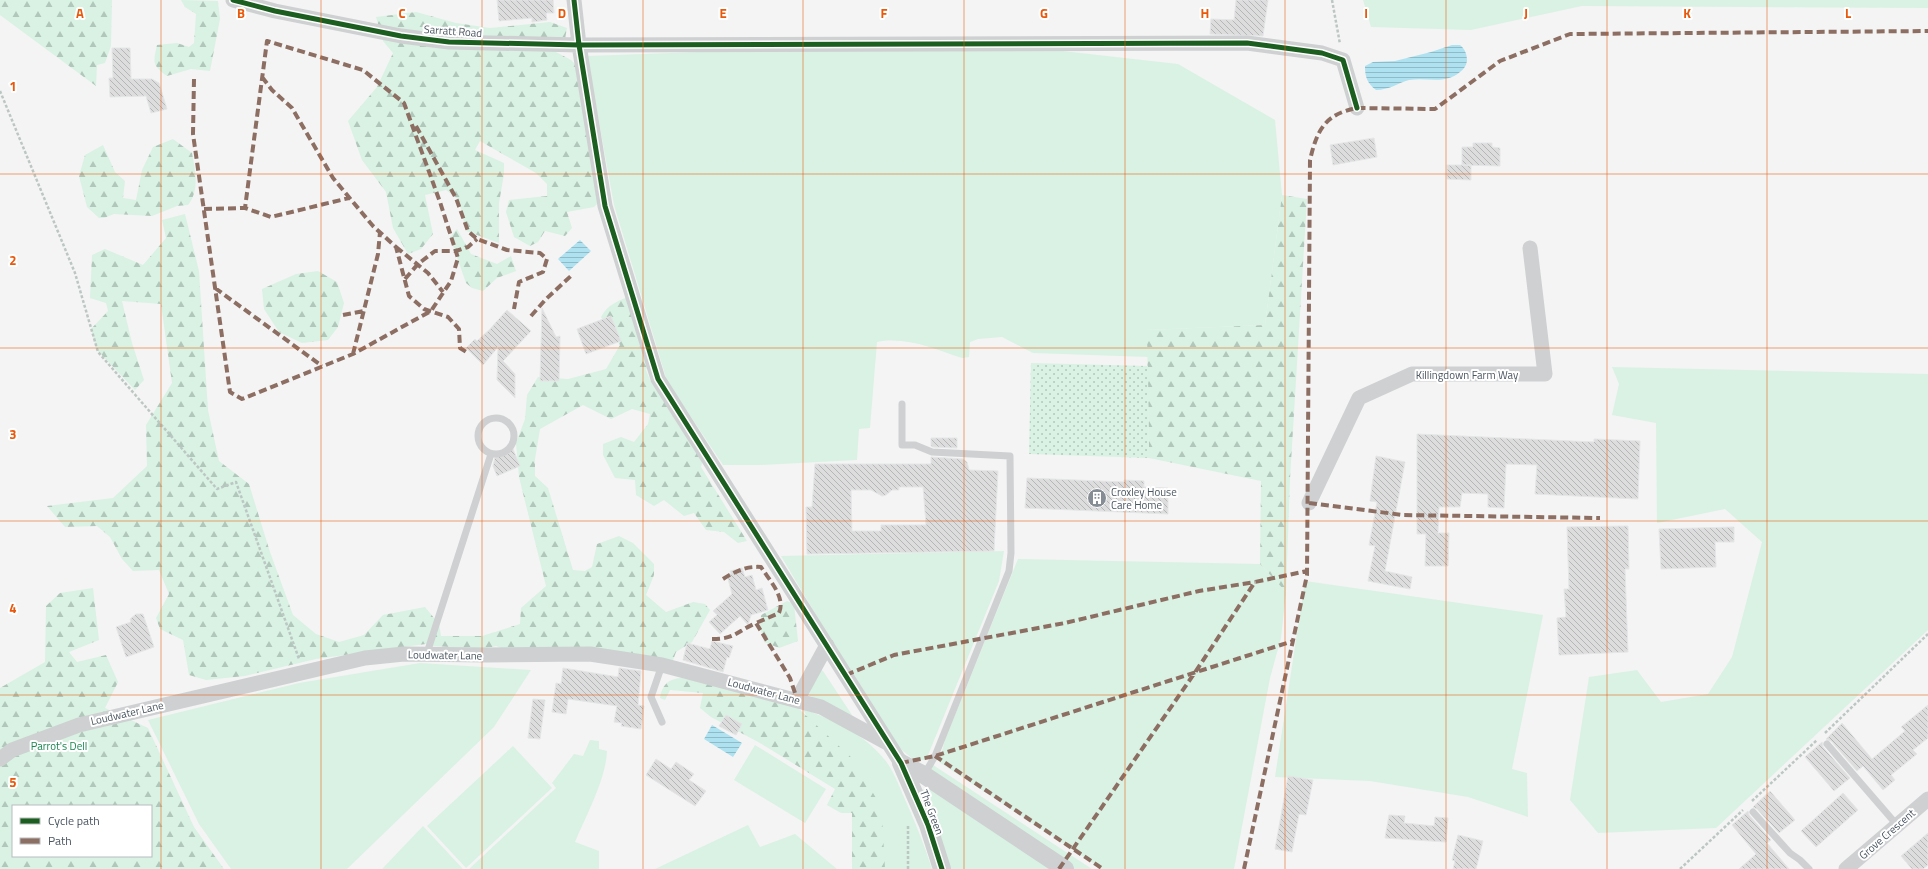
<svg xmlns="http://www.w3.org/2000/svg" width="1928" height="869" font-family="'Titillium Web',sans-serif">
	<defs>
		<pattern id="forest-firs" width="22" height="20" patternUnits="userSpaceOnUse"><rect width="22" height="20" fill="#d9f2e3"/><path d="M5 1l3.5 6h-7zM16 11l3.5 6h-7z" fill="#b2c7bb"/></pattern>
		<pattern id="garden-dots" width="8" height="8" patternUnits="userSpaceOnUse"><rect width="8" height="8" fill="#d9f2e3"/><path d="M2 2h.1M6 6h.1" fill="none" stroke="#b2c7bb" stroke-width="1.8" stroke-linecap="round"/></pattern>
		<pattern id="water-rules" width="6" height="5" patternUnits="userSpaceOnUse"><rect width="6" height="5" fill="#aee2f0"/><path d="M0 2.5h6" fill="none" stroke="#90bac6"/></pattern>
		<pattern id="building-back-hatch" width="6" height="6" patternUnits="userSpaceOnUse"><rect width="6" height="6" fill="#ddddde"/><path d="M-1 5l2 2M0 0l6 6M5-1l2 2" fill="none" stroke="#b5b6b7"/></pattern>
	</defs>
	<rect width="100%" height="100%" fill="#f4f4f4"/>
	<!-- grass -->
	<path fill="#d9f2e3" d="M1363,0H1928V8L1582,6L1471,30L1371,27Z
		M1018,46L1178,64L1275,120L1282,195L1265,325L1148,330V357L1033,353L1002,337L978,339L970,342L969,357L962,358C935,349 906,336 877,342L870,428L859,429L857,460L761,465H723L667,381L614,205L587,56L755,50Z
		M1612,367L1928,374V630L1716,828L1598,833L1570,800L1589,677L1637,670L1661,702L1708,694L1732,657L1762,542L1725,509L1657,523L1656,423L1612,415L1619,384Z
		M1004,551L999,581L926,760H914L891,741L781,556Z
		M1018,559L1260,564L1286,592L1281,638L1270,678L1234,869H1102L939,762L945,740Z
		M1305,581L1543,615L1512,769L1527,773L1528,817L1468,797L1370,781L1275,777Z
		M420,663L531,670L494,727L347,869H231L199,824L148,720L299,683Z
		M819,669L823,671L852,715C838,716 820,699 806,694Z
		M803,709C834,720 864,734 885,760C893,770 898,783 903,795C914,819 924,844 932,869H875L856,813Z
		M590,740L599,741V749L607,751C606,779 586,816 575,842L599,851V869H469L556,788L552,783L574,754L583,756Z
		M755,745L826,789L805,823L734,780Z
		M513,746L552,788L466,868L427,826Z
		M930,763L1092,869H1074L933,774Z
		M930,789L1051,869H940L920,790Z
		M748,825L760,847L795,834L837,869H655Z
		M423,826L463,869H382Z"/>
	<!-- forest -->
	<path fill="url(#forest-firs)" fill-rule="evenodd" d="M0,0H112L111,46L105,63L97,65L96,86L0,15Z
		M181,0L218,1L220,19L210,71L191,69L167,76C152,65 153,63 157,45L177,43L189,47L194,43L196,14L185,7Z
		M416,12L456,23L490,28L550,22L567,28L565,39L541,44L571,60L579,68L604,197L594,207L567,212L572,228L565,236L545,231L538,242L530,246L514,237L506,212L509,200L547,196V184L536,173L480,141L475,150L504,163V174L499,203V243L466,231L459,200L446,190L425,195L433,234L421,249L408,254L393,228L386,192L362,160L348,121L377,87L393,53L383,41L376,17Z
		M173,139L192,153C195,170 200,190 188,205L177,206L152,216L114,214L104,218H99L87,207L79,176L85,155L103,145L115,172L125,181L123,198L136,200L142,170L153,147Z
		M1282,195L1307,199L1290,479L1286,592L1260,564L1261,481L1149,458L1147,330L1265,325Z
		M185,214L199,271L208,410L219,461L249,484L270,552L293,615L316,634L339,642L364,635L383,615L425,607L439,624L441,636H482L520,624L521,608L546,586L519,477L516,443L525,419L527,395L538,377L568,379L606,369L620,345L601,317C607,305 620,299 633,296L652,358L646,370L650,380L697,445L705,452L701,467L747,541L738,543L724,532L706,530L694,513L684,516L664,500L654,506L636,495L635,480L615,478L603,455V444L621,437L634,442L648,424L650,414L632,409L611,419L583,405L540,429L535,459V476L548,488L573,570L585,571L592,567L597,544L619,536L633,543L654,564V575L646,595L666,612L693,602L705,604L710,610L692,642L676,652L672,663L516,655L496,646L484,649L433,646V643L316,659L245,676L206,680L189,675L183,640L160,629L156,618L169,594L159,570L133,571L122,559L110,537L97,526L65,527L47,506L113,498L147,466L146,425L172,383L161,304L122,301L132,343L144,380L135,390L97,350L91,329L108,311L106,303L90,298L92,255L105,249L143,265L166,238L162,220Z
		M457,229L471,254L497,264L511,256L516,271L497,278L483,291L472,288L466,283L450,237Z
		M318,271L337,282L344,303L338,327L328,340L302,343L279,332L264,309L262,289L296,274Z
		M93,588L99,640L69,652L77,662L106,655L118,682L105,708L148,728L194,827L224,869H0V688L45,662L46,606L60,593ZM13,806H151V856H13Z
		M787,601L794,604L798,641L779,648L764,642L760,627L761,615Z
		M681,678L690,679L798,708L853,759L876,798L882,816L885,869H852V813H841L827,805L835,789L760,743L711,717L700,708L703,693L670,690L665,700L660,698C662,685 668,679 681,678Z"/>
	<!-- garden -->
	<path fill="url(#garden-dots)" d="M1031,363L1148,366L1149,458L1029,454Z"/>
	<!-- water -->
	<path fill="url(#water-rules)" d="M1452,45H1460C1465,49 1467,54 1467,61C1466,66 1464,69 1460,72C1445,85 1427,77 1409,80C1398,83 1389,90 1376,90C1367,83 1365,77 1365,66L1373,62L1395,61L1431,52Z
		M580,240L591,251L569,271L558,259Z
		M712,725L742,743L733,757L704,739Z"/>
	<!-- building -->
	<path fill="url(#building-back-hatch)" stroke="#e5e6e7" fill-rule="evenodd" d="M497,0H553L554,13H546L547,20L532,22V18L499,21Z
		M1236,0H1268L1263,36L1210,34L1211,19L1234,20Z
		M112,48H130L131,79H152L159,83L167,109L151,113L146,96L110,97L109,78H113Z
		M1374,138L1377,157L1333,165L1330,145Z
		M1473,143H1492V147L1500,148V166L1462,165V147H1473Z
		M1447,165H1471V180L1447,179Z
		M542,308L556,337L560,336L559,381H540Z
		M507,310L531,331L503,361L515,374V398L497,380L498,347L483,365L466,348L475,339L477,341L490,329Z
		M611,316L621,341L586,354L577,329Z
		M1417,434L1594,442V439L1640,441L1638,499L1535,494L1537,465L1506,464L1504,508L1488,507V494L1462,493L1460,507H1439L1438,533H1449L1448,566H1425L1426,534H1417Z
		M931,438H957V448L933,447L931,446Z
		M513,449L520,466L497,476L493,466L495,457Z
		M1376,456L1405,462L1385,571L1412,577L1410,589L1368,581L1375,546L1369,545L1377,502L1370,501Z
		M931,457L963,459L967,462L969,470L998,471L994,551L807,554L806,507H812L815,464H931ZM899,487H923L926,525H881V531H852L851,490H871L882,496L886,495L892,490H899Z
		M1027,478L1124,482V480L1144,481V487L1168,488V514L1025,508Z
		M1628,526L1629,569H1625L1628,652L1559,655L1557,618L1566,617L1564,589H1569L1567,527Z
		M1734,527V542H1715L1716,567L1661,569L1659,529Z
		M742,568L745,577L752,575L756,590L762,588L768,610L751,615L748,625L740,616L720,634L709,622L717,615L713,611L732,594L727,575L731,574L730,571Z
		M136,614H143L154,647L126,657L116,627L131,622L130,619Z
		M712,641L733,646L729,658L727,657L723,672L683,660L687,643L710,649Z
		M563,668L618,677L619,668L641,671L638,705L644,706L641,729L621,726L622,723L614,722L617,706L568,699L566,714L552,712L556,683L561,684Z
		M533,699L545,700L540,739L528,738Z
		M1928,705V738L1913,750L1917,754L1891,775L1895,780L1883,790L1863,766L1857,771L1831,741L1826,739L1842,723L1872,759L1905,731L1901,727Z
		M726,715L742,724L736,735L719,726Z
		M1822,742L1823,747L1850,778L1834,791L1805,757Z
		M656,759L671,769L676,762L694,774L689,780L706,791L695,806L646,775Z
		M1288,776L1313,780L1306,815L1299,814L1292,852L1275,849Z
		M1770,791L1795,820L1779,833L1757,809L1753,807Z
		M1843,793L1858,810L1816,847L1801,831Z
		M1748,811L1749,815L1771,840L1767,843L1789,869H1739L1756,854L1732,825Z
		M1389,815L1405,816L1404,823L1434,826L1435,817L1448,818L1446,842L1385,838Z
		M1928,833V865L1923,869H1912L1901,856Z
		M1458,835L1483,841L1476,869H1453L1455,861L1452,860Z"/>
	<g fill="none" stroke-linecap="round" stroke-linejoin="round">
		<!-- path -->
		<path stroke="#bcc7c4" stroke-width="2.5" stroke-dasharray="3 2" stroke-linecap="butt" d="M1332,0L1340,44
			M0,91L75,273L98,352L217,489L236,482L299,659
			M1825,733L1928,634
			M1752,801L1817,740
			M908,869V824
			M1680,869L1743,810"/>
		<!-- service -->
		<path stroke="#ced0d2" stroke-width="7" d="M902,404V445H915L932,452L1010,456L1011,553L1009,571L935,756L924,775
			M478 436a18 18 0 1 1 36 0a18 18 0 1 1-36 0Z
			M427,653L491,454
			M662,722L651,697L662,665
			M1827,744L1897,825
			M1753,812L1790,853L1800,860L1809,869"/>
		<!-- minor -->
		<path stroke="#ced0d2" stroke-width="15" d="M233,0L275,11L401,36L449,42L579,45L1247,43L1322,53L1343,60L1357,108
			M574,0L579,45L605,206L658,379L901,763
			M1309,503L1359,398L1412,374H1545L1530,248
			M797,700L827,645
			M0,759L12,750L79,725L365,658L404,654L488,655L590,654L662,665L821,707L889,744
			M1846,869L1928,799"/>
		<!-- tertiary -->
		<path stroke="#ced0d2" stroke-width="18" d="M901,763L924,775L1065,869
			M901,763L928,825L942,869"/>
		<!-- quiet -->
		<path stroke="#8d6e63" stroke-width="4" stroke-dasharray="8 4" stroke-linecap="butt" d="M262,77L272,90L292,108L333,178L373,226L396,247L409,296L424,309L448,317L459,329L460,348L468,353
			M194,79L193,134L230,392L242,399L353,354L431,311L451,281L458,258L440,202L404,103L363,70L267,41L245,208
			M416,126L456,198L468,231L477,239L507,250L540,253L547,259L543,272L519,282L514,309
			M204,209L245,208L271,217L349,198
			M396,247L428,273L443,292
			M405,279L418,264L435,251H456L468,247L477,239
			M215,288L322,366
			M343,315L364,311
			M531,316L546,299L572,275
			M353,354L378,254L380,232
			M1309,503L1403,515L1600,518
			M723,579C736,571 746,566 761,567C769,580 786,597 779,613L756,623
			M712,639C735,639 736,632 756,623L790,678L797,699
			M846,675L894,655L1065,623L1199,591L1255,582
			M935,756L1103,869
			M901,763L935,756L1293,641
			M1059,869L1196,671L1255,582L1307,571
			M1244,869L1307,575L1310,160C1317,130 1325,114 1357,108L1435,109L1500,61L1570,34L1928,31"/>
		<!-- cycleway casing -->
		<g stroke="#fff" stroke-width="8">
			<path id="cycleway" d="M233,0L275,11L401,36L449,42L579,45L1247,43L1322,53L1343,60L1357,108
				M574,0L579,45L605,206L658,379L901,763L928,825L942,869"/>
		</g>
		<!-- cycleway -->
		<use href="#cycleway" stroke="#1b5e20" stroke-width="5"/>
	</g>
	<!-- grid -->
	<path fill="none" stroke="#e8590c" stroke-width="1" stroke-opacity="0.55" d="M161,0V869M321,0V869M482,0V869M643,0V869M803,0V869M964,0V869M1125,0V869M1285,0V869M1446,0V869M1607,0V869M1767,0V869M0,174H1928M0,348H1928M0,521H1928M0,695H1928"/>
	<!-- icons -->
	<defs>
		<g id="building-disc" transform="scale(1)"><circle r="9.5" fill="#868d94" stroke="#fff"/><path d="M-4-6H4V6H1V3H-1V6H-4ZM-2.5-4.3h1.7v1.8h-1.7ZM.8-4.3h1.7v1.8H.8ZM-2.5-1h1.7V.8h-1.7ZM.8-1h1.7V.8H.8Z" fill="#fff"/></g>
	</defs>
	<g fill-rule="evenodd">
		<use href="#building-disc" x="1097" y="498"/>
	</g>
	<g text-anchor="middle" stroke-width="4" stroke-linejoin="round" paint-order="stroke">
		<!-- street labels -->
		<g font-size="11" fill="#4a5661" stroke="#fff">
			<text transform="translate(453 31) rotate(4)" y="4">Sarratt Road</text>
			<text x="1467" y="379">Killingdown Farm Way</text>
			<text transform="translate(445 655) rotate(1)" y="4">Loudwater Lane</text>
			<text transform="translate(764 691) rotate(15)" y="4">Loudwater Lane</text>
			<text transform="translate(127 713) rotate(-13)" y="4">Loudwater Lane</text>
			<text transform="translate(932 812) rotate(69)" y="4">The Green</text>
			<text transform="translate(1887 834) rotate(-41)" y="4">Grove Crescent</text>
		</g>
		<!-- poi labels -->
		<g font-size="11" fill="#4a5661" stroke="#fff" text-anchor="start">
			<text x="1111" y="496">Croxley House<tspan x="1111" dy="13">Care Home</tspan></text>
		</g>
		<!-- park labels -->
		<g font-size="11" fill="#17864f" stroke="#fff">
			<text x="59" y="750">Parrot's Dell</text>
		</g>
	</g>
	<g font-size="13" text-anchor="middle" font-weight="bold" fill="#e8590c" stroke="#fff" stroke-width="4" stroke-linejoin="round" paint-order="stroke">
		<text x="80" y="18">A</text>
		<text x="241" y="18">B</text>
		<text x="402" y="18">C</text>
		<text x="562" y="18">D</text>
		<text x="723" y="18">E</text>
		<text x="884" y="18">F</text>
		<text x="1044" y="18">G</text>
		<text x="1205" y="18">H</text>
		<text x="1366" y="18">I</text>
		<text x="1526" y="18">J</text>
		<text x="1687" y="18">K</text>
		<text x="1848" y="18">L</text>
		<text x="13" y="91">1</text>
		<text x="13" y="265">2</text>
		<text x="13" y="439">3</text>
		<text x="13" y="613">4</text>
		<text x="13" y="787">5</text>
	</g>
	<!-- legend -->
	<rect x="12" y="805" width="140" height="52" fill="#ffffff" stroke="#b7bbc0"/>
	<rect x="20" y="818" width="20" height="6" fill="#1b5e20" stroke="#b7bbc0"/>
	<text x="48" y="825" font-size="12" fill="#4a5661">Cycle path</text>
	<rect x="20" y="838" width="20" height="6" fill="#8d6e63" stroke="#b7bbc0"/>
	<text x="48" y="845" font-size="12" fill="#4a5661">Path</text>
</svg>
